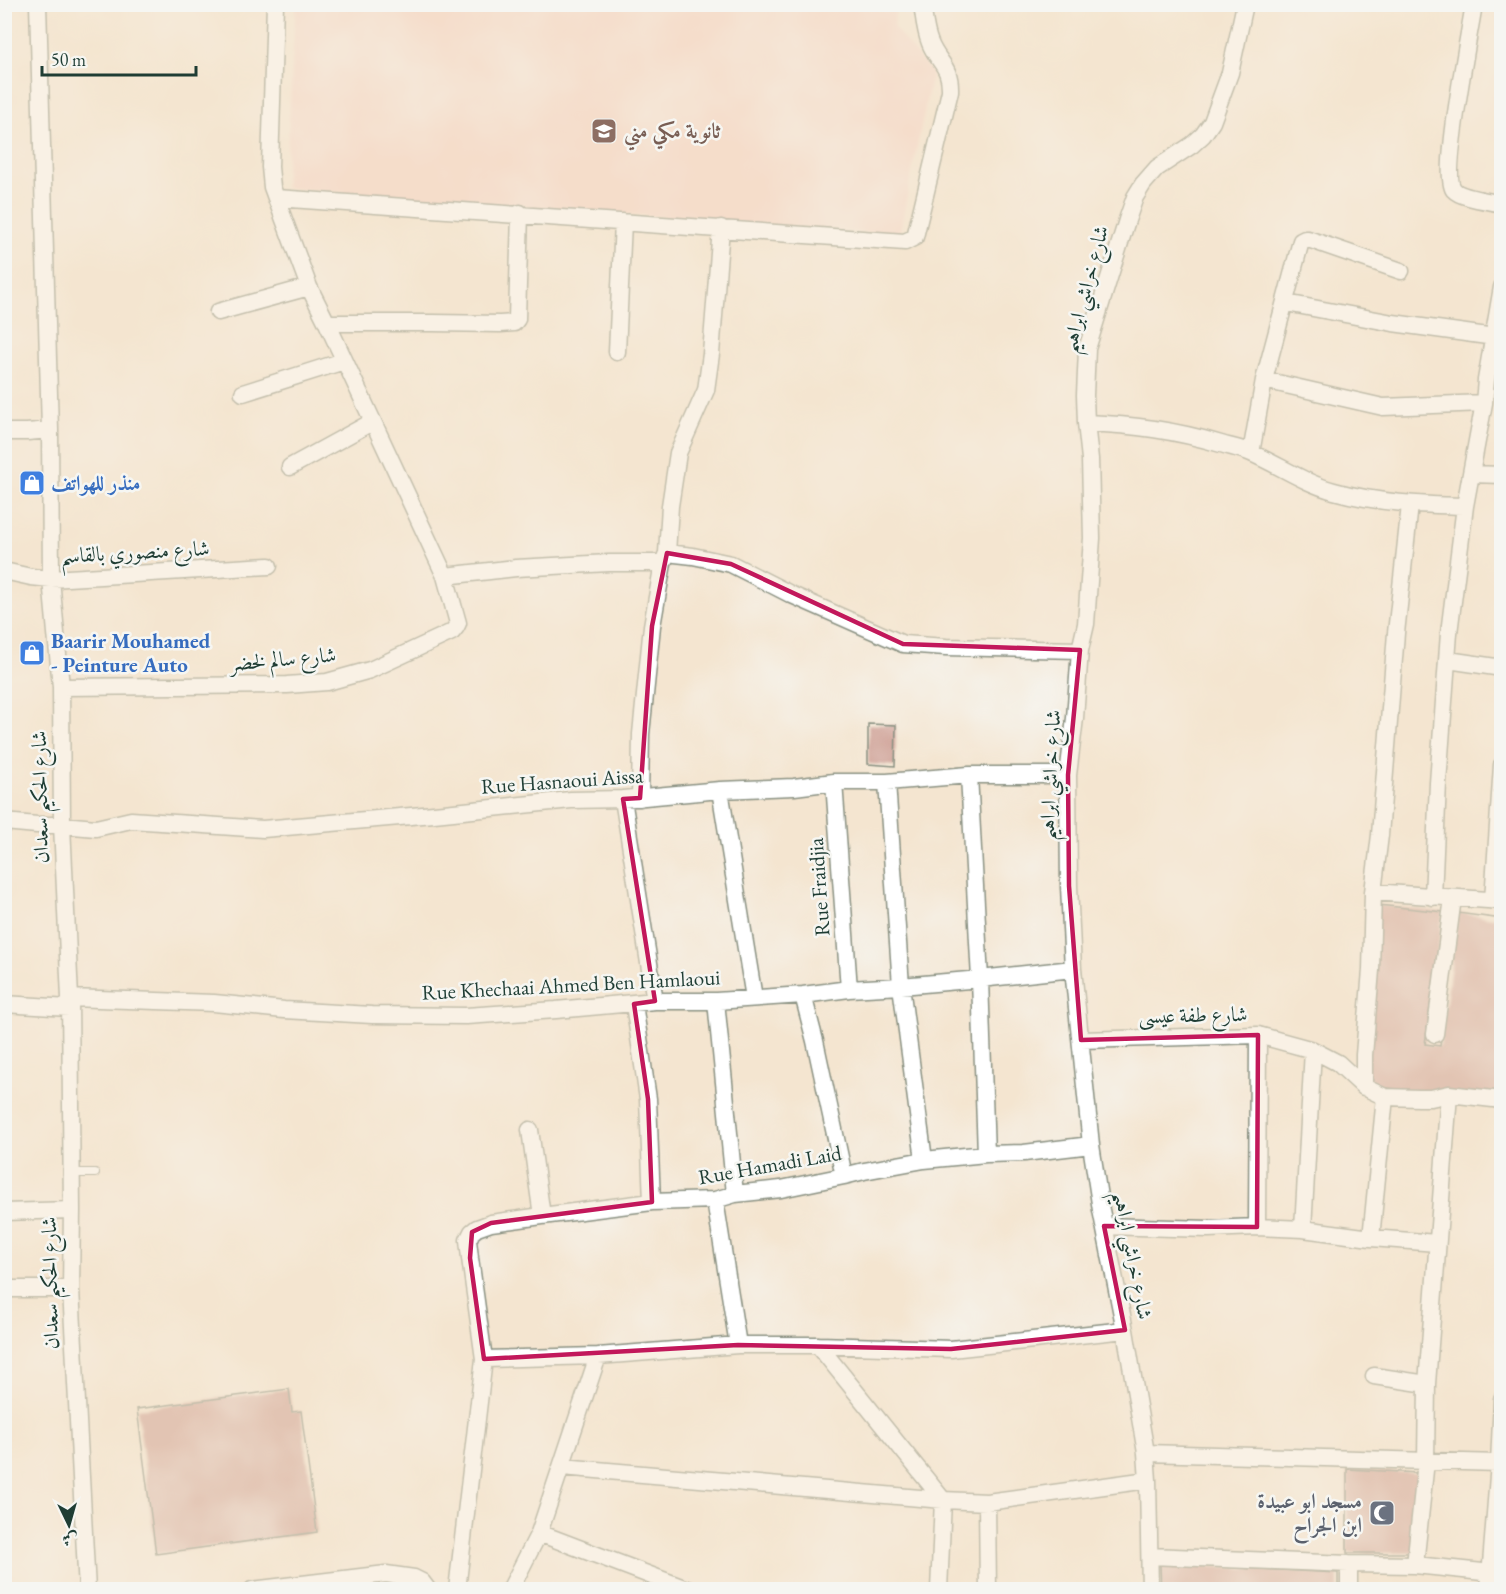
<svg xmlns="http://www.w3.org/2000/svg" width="1506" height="1594" font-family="'EB Garamond',Amiri,serif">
	<rect width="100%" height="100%" fill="#f6f6f2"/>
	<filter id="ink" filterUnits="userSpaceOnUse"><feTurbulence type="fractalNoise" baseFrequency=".0167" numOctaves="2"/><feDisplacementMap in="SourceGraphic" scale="12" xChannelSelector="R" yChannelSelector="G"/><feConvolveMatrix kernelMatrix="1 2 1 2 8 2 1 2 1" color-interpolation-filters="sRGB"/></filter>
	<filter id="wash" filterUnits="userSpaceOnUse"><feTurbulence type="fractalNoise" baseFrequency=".008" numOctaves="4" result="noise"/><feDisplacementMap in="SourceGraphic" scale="24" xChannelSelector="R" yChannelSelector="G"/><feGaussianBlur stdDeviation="1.35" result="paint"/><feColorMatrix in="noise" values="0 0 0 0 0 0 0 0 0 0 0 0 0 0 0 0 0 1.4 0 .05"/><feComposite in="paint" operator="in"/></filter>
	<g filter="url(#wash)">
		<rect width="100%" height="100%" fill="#f4e5d0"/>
		<!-- built -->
		<path fill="#f6d2c4" d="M296,5H896L894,28L932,73L899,235L285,188Z"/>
		<g id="blocks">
			<!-- building -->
			<path fill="#cd9c91" d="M868,724L896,725L895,766L868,764Z
				M1378,905L1443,912L1425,1044L1440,1046L1458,913L1502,919V1099L1366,1086Z
				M289,1389L292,1412L301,1411L317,1532L156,1554L137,1409Z
				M1347,1469L1418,1473L1415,1553H1347Z
				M1160,1564L1338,1573V1590H1161Z"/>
		</g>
	</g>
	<g filter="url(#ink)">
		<use href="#blocks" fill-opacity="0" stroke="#8a9182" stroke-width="1.5"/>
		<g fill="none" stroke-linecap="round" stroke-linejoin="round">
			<!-- lane casing -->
			<g stroke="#8a9182" stroke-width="10">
				<path id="lane" d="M71,1173H95"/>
			</g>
			<!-- street casing -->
			<g stroke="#8a9182" stroke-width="19">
				<path id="street" d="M38,4L50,430L51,579L61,687L62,825L70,998L72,1210L71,1289L87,1590
					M1474,4C1470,31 1441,176 1454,190C1461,198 1490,201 1502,204
					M276,198C485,212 695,226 905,242L915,237L950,91C951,66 938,63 930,43C925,31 924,17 922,4
					M1286,303L1393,323L1502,338
					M218,312L309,287
					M327,323H433L500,324L514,323L517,319L520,213
					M617,352L623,222
					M1264,380L1383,407L1484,403
					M243,393L344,361
					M1086,423C1134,425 1174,430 1221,444C1231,447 1242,449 1251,453C1279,465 1304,483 1334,491C1377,503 1421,505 1465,506
					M4,432H27L50,430
					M1251,453L1264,380L1301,241L1305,239H1308L1401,271
					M290,467L372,422
					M1471,474L1502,475
					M667,553L693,556L731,564L792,595L903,644L946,647L1080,650
					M4,571L31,577L51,579L269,566
					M445,576L516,568L609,563H663
					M1448,660L1502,668
					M61,687L287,685L327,682L370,670L452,632L456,627L458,623L445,576L327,323L309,287L276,198L272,187L270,167L275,4
					M969,775L980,979L986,1154
					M834,782L849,989
					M887,782L901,986L924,1160
					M720,790L754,998
					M640,798L641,734L652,626L663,563L667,553L670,506L678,453L706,390L711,354L721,228
					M623,799L655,1001
					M4,822L37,825H62L96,828L131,820L263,829L434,814L571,800L623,799L720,790L794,787L834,782H887L969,775H1068
					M1373,892L1502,901
					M1433,897L1438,783L1449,633L1465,506L1484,403L1486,380L1502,287
					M1493,900L1502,765
					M803,995L815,1041L844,1176
					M70,998L214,1003L284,1010L372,1015L466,1016L556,1010L655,1001H716L803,995L849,989L901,986L980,979L1073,969
					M716,1001L735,1194
					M4,1004L69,1008
					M634,1004L648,1099L652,1202
					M1435,1034L1453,898
					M1081,1040L1258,1035L1313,1050L1338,1063L1364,1087L1385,1097L1419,1098H1431L1449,1094L1502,1100
					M1364,1087V1055L1371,970L1373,892L1380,835L1396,633L1410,505
					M530,1130L542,1216L652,1202L715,1200L735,1194L781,1189L844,1176L864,1171L924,1160L986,1154L1024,1153L1091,1145
					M4,1212L72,1210
					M1104,1226L1208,1229L1257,1227L1303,1229L1371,1238L1437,1243
					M1257,1227L1258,1035
					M1303,1229L1313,1050
					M1371,1238L1385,1097
					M4,1289H71
					M738,1345H818L951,1349L1125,1330
					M818,1345L943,1500L939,1590
					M484,1359L470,1258L468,1240L472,1232L477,1228L491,1223L542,1216
					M1374,1376L1427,1384
					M1146,1453L1499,1463
					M562,1467L943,1500L987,1502L1148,1480
					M987,1502L988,1590
					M539,1533L689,1590
					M1150,1556L1349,1564L1415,1565L1502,1574
					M1415,1565L1426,1461L1427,1384L1449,1094
					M252,1590L386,1574L414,1578L422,1582L428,1590
					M457,1590L484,1359L598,1356L738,1345L715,1200
					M510,1590L539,1533L598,1356
					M1150,1590L1148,1480L1146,1453L1125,1330L1101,1210L1091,1145L1073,969L1069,886L1068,775L1075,718L1080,650L1086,624L1092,538L1090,459L1086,423L1085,395L1087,349L1127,220L1135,197L1143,184L1157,168L1192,145L1203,135L1212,122L1230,73L1245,4
					M1349,1590V1564
					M1489,1590L1499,1463L1502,1399"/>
			</g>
			<!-- lane -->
			<use href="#lane" stroke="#fff" stroke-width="8"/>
			<!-- street -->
			<use href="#street" stroke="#fff" stroke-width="16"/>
		</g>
	</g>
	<!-- marked area -->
	<path d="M0 0H1506V1594H0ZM667,553L731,564L903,644L1080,650L1068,775L1069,886L1081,1040L1258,1035L1257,1227L1104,1226L1125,1330L951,1349L738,1345L484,1359L470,1258L472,1232L491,1223L652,1202L648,1099L634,1004L655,1001L623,799L640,798L652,626Z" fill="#f4e5d0" fill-opacity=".55" fill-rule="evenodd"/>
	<path fill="none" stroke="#c2185b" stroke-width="4.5" stroke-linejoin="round" d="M667,553L731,564L903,644L1080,650L1068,775L1069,886L1081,1040L1258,1035L1257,1227L1104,1226L1125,1330L951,1349L738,1345L484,1359L470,1258L472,1232L491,1223L652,1202L648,1099L634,1004L655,1001L623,799L640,798L652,626Z"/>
	<!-- icons -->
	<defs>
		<g id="school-square" transform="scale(1.35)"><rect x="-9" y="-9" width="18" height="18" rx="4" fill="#8d6e63" stroke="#f6f6f2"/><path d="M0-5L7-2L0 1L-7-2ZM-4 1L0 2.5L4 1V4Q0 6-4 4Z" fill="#fff"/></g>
		<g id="shop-square" transform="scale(1.35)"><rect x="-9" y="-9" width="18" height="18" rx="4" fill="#3f7fe0" stroke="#f6f6f2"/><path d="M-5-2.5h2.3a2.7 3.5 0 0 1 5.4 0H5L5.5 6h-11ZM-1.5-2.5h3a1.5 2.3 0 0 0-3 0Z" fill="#fff"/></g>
		<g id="mosque-square" transform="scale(1.35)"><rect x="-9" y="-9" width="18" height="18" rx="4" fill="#6b7280" stroke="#f6f6f2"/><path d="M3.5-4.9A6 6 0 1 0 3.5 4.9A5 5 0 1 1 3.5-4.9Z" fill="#fff"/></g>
	</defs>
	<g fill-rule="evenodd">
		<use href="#school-square" x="604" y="131"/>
		<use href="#shop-square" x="32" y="483"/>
		<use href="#shop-square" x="32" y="653"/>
		<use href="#mosque-square" x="1382" y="1513"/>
	</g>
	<g text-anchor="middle" stroke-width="5" stroke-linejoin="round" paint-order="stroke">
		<!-- education labels -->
		<g font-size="21" font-weight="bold" fill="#785e54" stroke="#f6f6f2" text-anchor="start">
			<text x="624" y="138">ثانوية مكي مني</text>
		</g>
		<!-- street labels -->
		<g font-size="21" fill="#1f3d34" stroke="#f6f6f2">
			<text transform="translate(1085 289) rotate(-75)" y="7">شارع خراشي ابراهيم</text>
			<text transform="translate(135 552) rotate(-3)" y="7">شارع منصوري بالقاسم</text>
			<text transform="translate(283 659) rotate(-5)" y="7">شارع سالم لخضر</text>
			<text transform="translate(1050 775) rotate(-87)" y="7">شارع خراشي ابراهيم</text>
			<text transform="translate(562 781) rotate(-4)" y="7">Rue Hasnaoui Aissa</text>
			<text transform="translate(40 797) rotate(-91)" y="7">شارع الحكيم سعدان</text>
			<text transform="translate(819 887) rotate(-94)" y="7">Rue Fraidjia</text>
			<text transform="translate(571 985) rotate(-3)" y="7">Rue Khechaai Ahmed Ben Hamlaoui</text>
			<text transform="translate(1193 1015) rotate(-1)" y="7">شارع طفة عيسى</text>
			<text transform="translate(770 1165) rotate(-10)" y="7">Rue Hamadi Laid</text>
			<text transform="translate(1133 1255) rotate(79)" y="7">شارع خراشي ابراهيم</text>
			<text transform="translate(50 1283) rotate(-91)" y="7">شارع الحكيم سعدان</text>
		</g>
		<!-- shop labels -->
		<g font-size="21" font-weight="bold" fill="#366cbe" stroke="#f6f6f2" text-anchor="start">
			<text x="51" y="490">منذر للهواتف</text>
			<text x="51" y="648">Baarir Mouhamed<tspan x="51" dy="24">- Peinture Auto</tspan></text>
		</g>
		<!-- worship labels -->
		<g font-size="21" font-weight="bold" fill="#5b616d" stroke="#f6f6f2" text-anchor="end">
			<text x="1362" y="1508">مسجد ابو عبيدة<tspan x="1362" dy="24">ابن الجراح</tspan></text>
		</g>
	</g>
	<!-- margin -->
	<rect width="1506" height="1594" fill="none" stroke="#f6f6f2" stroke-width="24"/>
	<!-- north arrow -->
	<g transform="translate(69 1525) rotate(175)" stroke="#f6f6f2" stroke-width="4.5" paint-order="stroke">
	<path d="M0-4.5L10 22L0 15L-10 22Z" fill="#1f3d34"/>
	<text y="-9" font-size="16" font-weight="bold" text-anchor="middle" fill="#1f3d34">ش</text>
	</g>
	<!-- scale -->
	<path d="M42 66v9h154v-9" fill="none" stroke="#1f3d34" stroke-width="3"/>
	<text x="51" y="66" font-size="18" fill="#1f3d34" stroke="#f6f6f2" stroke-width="4.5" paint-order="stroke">50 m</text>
</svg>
